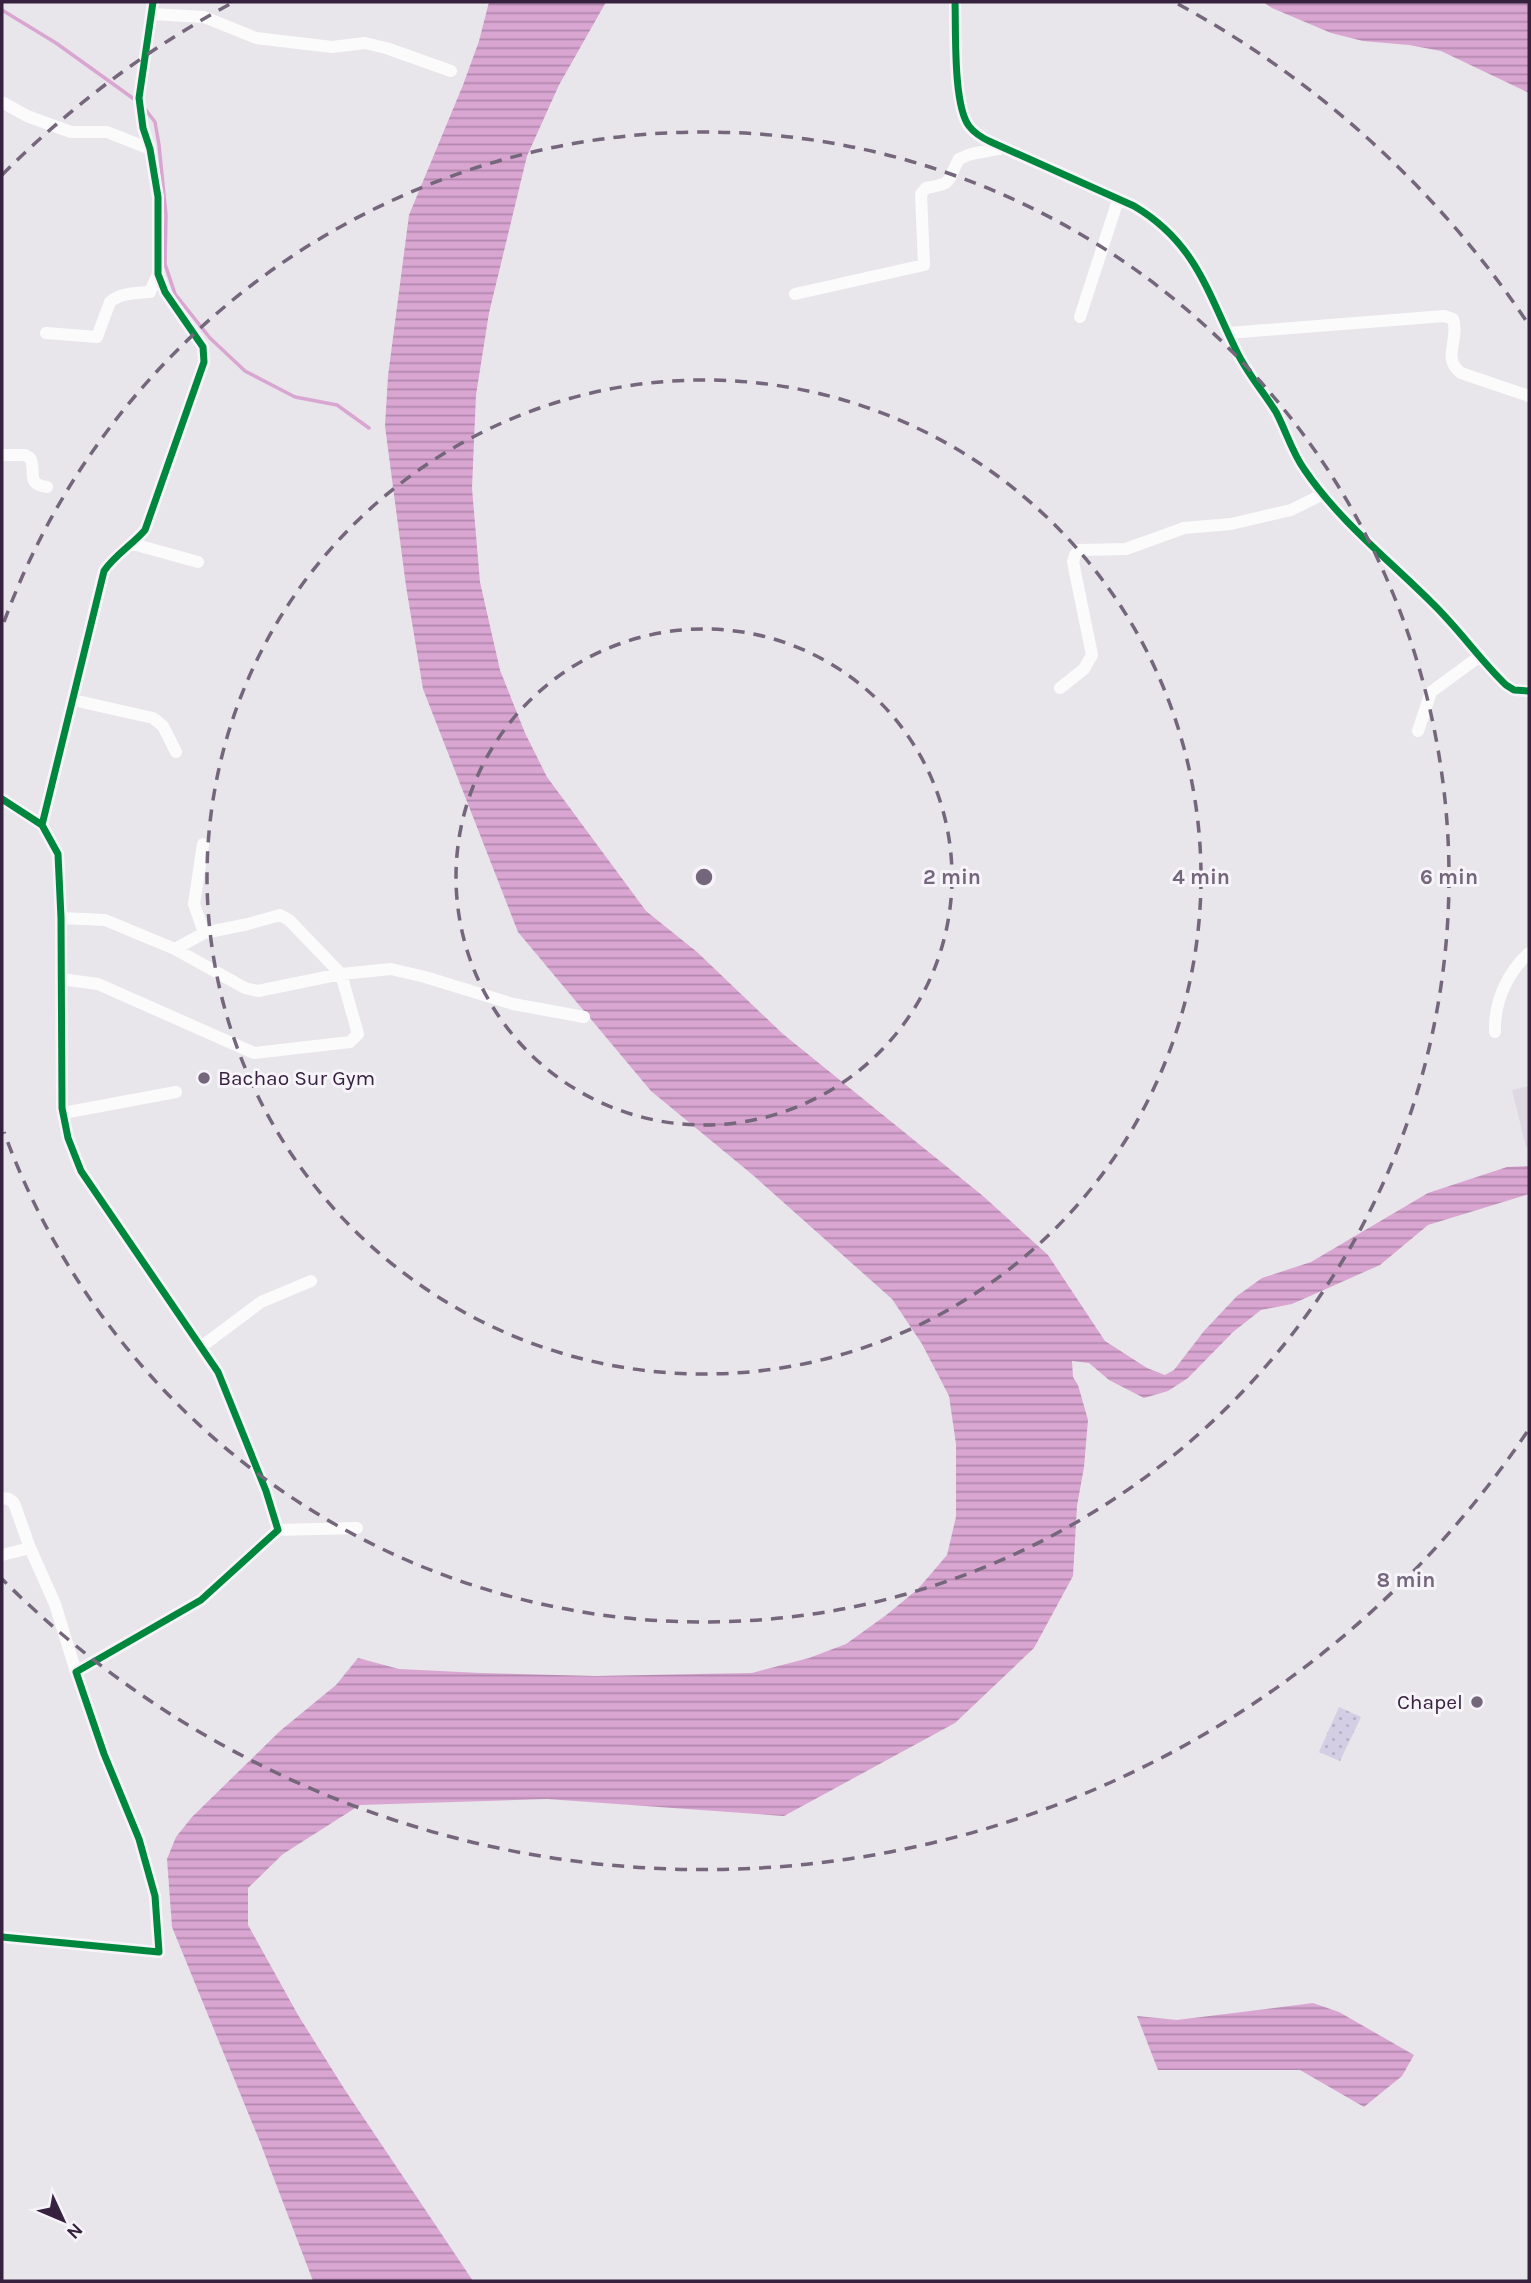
<svg xmlns="http://www.w3.org/2000/svg" width="1531" height="2283" font-family="Karla,sans-serif">
	<defs>
		<pattern id="park-dots" width="8" height="8" patternUnits="userSpaceOnUse" patternTransform="scale(1.75)"><rect width="8" height="8" fill="#d4cee4"/><path d="M2 2h.1M6 6h.1" fill="none" stroke="#b7b1c5" stroke-width="1.8" stroke-linecap="round"/></pattern>
		<pattern id="water-rules" width="6" height="5" patternUnits="userSpaceOnUse" patternTransform="scale(1.75)"><rect width="6" height="5" fill="#d9a6d2"/><path d="M0 2.5h6" fill="none" stroke="#b187ac"/></pattern>
	</defs>
	<rect width="100%" height="100%" fill="#e8e5eb"/>
	<!-- built -->
	<path fill="#ded8e3" d="M1529,1086V1148L1526,1147L1512,1090Z"/>
	<!-- park -->
	<path fill="url(#park-dots)" d="M1339,1707L1361,1717L1340,1761L1319,1752Z"/>
	<!-- water -->
	<path fill="url(#water-rules)" d="M489,2H606L559,85L527,156L489,313L476,395L472,488L480,582L500,670L525,733L547,777L646,911L697,952L783,1034L983,1196L1048,1255L1105,1341L1147,1368L1165,1375L1174,1370L1204,1331L1237,1296L1262,1278L1311,1262L1428,1193L1507,1167L1529,1166V1194L1428,1225L1380,1265L1292,1304L1261,1310L1233,1332L1188,1378L1168,1391L1144,1398L1109,1380L1089,1363L1072,1361L1073,1377L1078,1385L1088,1420L1084,1467L1077,1506L1073,1576L1034,1648L955,1723L784,1816L547,1799L360,1805L283,1854L248,1888V1925L298,2015L345,2090L473,2281H313L260,2142L172,1927L167,1859L176,1837L192,1817L280,1731L336,1685L358,1658L399,1669L481,1673L595,1676L752,1673L809,1658L846,1644L885,1616L918,1589L947,1555L956,1517V1444L949,1396L922,1344L892,1299L754,1176L651,1091L518,932L423,689L406,586L385,426L388,376L409,215L463,85L479,41Z
		M1263,2H1529V93L1441,51L1409,45L1363,41L1331,33L1272,8Z
		M1313,2003L1339,2012L1414,2055L1402,2076L1364,2107L1300,2070H1158L1137,2016L1177,2020Z"/>
	<g fill="none" stroke-linecap="round" stroke-linejoin="round">
		<!-- stream -->
		<path stroke="#d9a6d2" stroke-width="3.5" d="M2,10L56,43L134,99
			M145,109L155,122L159,145L166,215L165,264L175,294L210,338L245,371L295,397L337,405L369,428"/>
		<!-- minor -->
		<path stroke="#fcfbfc" stroke-width="12" d="M955,2C956,30 953,105 969,126C975,134 982,138 991,142L1134,206C1195,242 1207,291 1236,350C1246,372 1263,391 1276,412C1286,431 1292,452 1304,469C1339,521 1388,559 1432,603C1459,629 1480,660 1506,685L1514,690L1529,691
			M152,14L204,17L256,38L332,47L365,43L386,48L451,71
			M2,102L27,116L71,132H107L150,149
			M795,294L924,265L921,194L926,188C955,183 946,182 959,159L971,154L1003,148
			M1080,317L1118,200
			M46,333L97,337L110,302C120,293 136,293 150,292L158,274
			M1228,333L1444,316L1453,319C1460,340 1441,358 1461,373L1529,396
			M2,455H25L30,458C37,472 25,484 47,487
			M133,544L198,562
			M1060,688L1084,669L1092,655L1073,562L1075,555L1079,550L1126,549L1184,528L1231,524L1291,510L1323,494
			M73,700L153,718L163,726L176,752
			M1418,731L1431,692L1480,656
			M2,799L42,825L58,854L61,918L62,1108L68,1138L81,1171L218,1372L266,1491L278,1530L201,1600L76,1672L104,1754L139,1839L155,1896L159,1952L2,1937
			M42,825L104,571C115,555 132,545 145,530L204,362L203,347L165,292L158,274V197L150,149L143,128L139,98L153,2
			M203,844L194,904L204,933
			M61,918L105,920L175,949L245,988L258,991L341,974L391,969L425,977L513,1004L584,1017
			M61,979L98,984L254,1053L350,1042L358,1034L341,974L289,920L280,915L248,924L204,933L175,949
			M1495,1032C1494,1002 1507,973 1529,953
			M63,1113L176,1092
			M201,1347L261,1302L311,1281
			M2,1498L9,1499L14,1503L30,1548L55,1604L76,1672
			M278,1530L357,1528
			M2,1555L30,1548"/>
		<!-- cycleway casing -->
		<g stroke="#f6f3f9" stroke-width="11">
			<path id="cycleway" d="M955,2C956,30 953,105 969,126C975,134 982,138 991,142L1134,206C1195,242 1207,291 1236,350C1246,372 1263,391 1276,412C1286,431 1292,452 1304,469C1339,521 1388,559 1432,603C1459,629 1480,660 1506,685L1514,690L1529,691
				M2,799L42,825L58,854L61,918L62,1108L68,1138L81,1171L218,1372L266,1491L278,1530L201,1600L76,1672L104,1754L139,1839L155,1896L159,1952L2,1937
				M42,825L104,571C115,555 132,545 145,530L204,362L203,347L165,292L158,274V197L150,149L143,128L139,98L153,2"/>
		</g>
		<!-- cycleway -->
		<use href="#cycleway" stroke="#00873e" stroke-width="7"/>
	</g>
	<!-- distance rings -->
	<g fill="none" stroke="#74667b" stroke-width="3.5" stroke-dasharray="12 9">
		<circle cx="704" cy="877" r="248"/>
		<circle cx="704" cy="877" r="497"/>
		<path d="M4 622A745 745 0 1 1 4 1132"/>
		<path d="M1527 1432A993 993 0 0 1 2 1579M2 175A993 993 0 0 1 230 4M1178 4A993 993 0 0 1 1527 322"/>
	</g>
	<!-- markers -->
	<g fill="#74667b" stroke="#f6f3f9" stroke-width="2.5">
		<circle cx="204" cy="1078" r="7"/>
		<circle cx="1477" cy="1702" r="7"/>
	</g>
	<g text-anchor="middle" stroke-width="6" stroke-linejoin="round" paint-order="stroke">
		<!-- poi labels -->
		<g font-size="21" fill="#36223e" stroke="#f6f3f9" text-anchor="start">
			<text x="218" y="1085">Bachao Sur Gym</text>
			<text x="1463" y="1709" text-anchor="end">Chapel</text>
		</g>
	</g>
	<circle cx="704" cy="877" r="10" fill="#74667b" stroke="#f6f3f9" stroke-width="3.5"/>
	<g font-size="21" text-anchor="middle" font-weight="bold" fill="#74667b" stroke="#f6f3f9" stroke-width="6" stroke-linejoin="round" paint-order="stroke">
		<text x="952" y="884">2 min</text>
		<text x="1201" y="884">4 min</text>
		<text x="1449" y="884">6 min</text>
		<text x="1406" y="1587">8 min</text>
	</g>
	<!-- border -->
	<rect width="1531" height="2283" fill="none" stroke="#36223e" stroke-width="7"/>
	<!-- north arrow -->
	<g transform="translate(63 2220) rotate(134)" stroke="#f6f3f9" stroke-width="5" paint-order="stroke">
	<path d="M0-5L12 26L0 18L-12 26Z" fill="#36223e"/>
	<text y="-10" font-size="19" font-weight="bold" text-anchor="middle" fill="#36223e">N</text>
	</g>
</svg>
